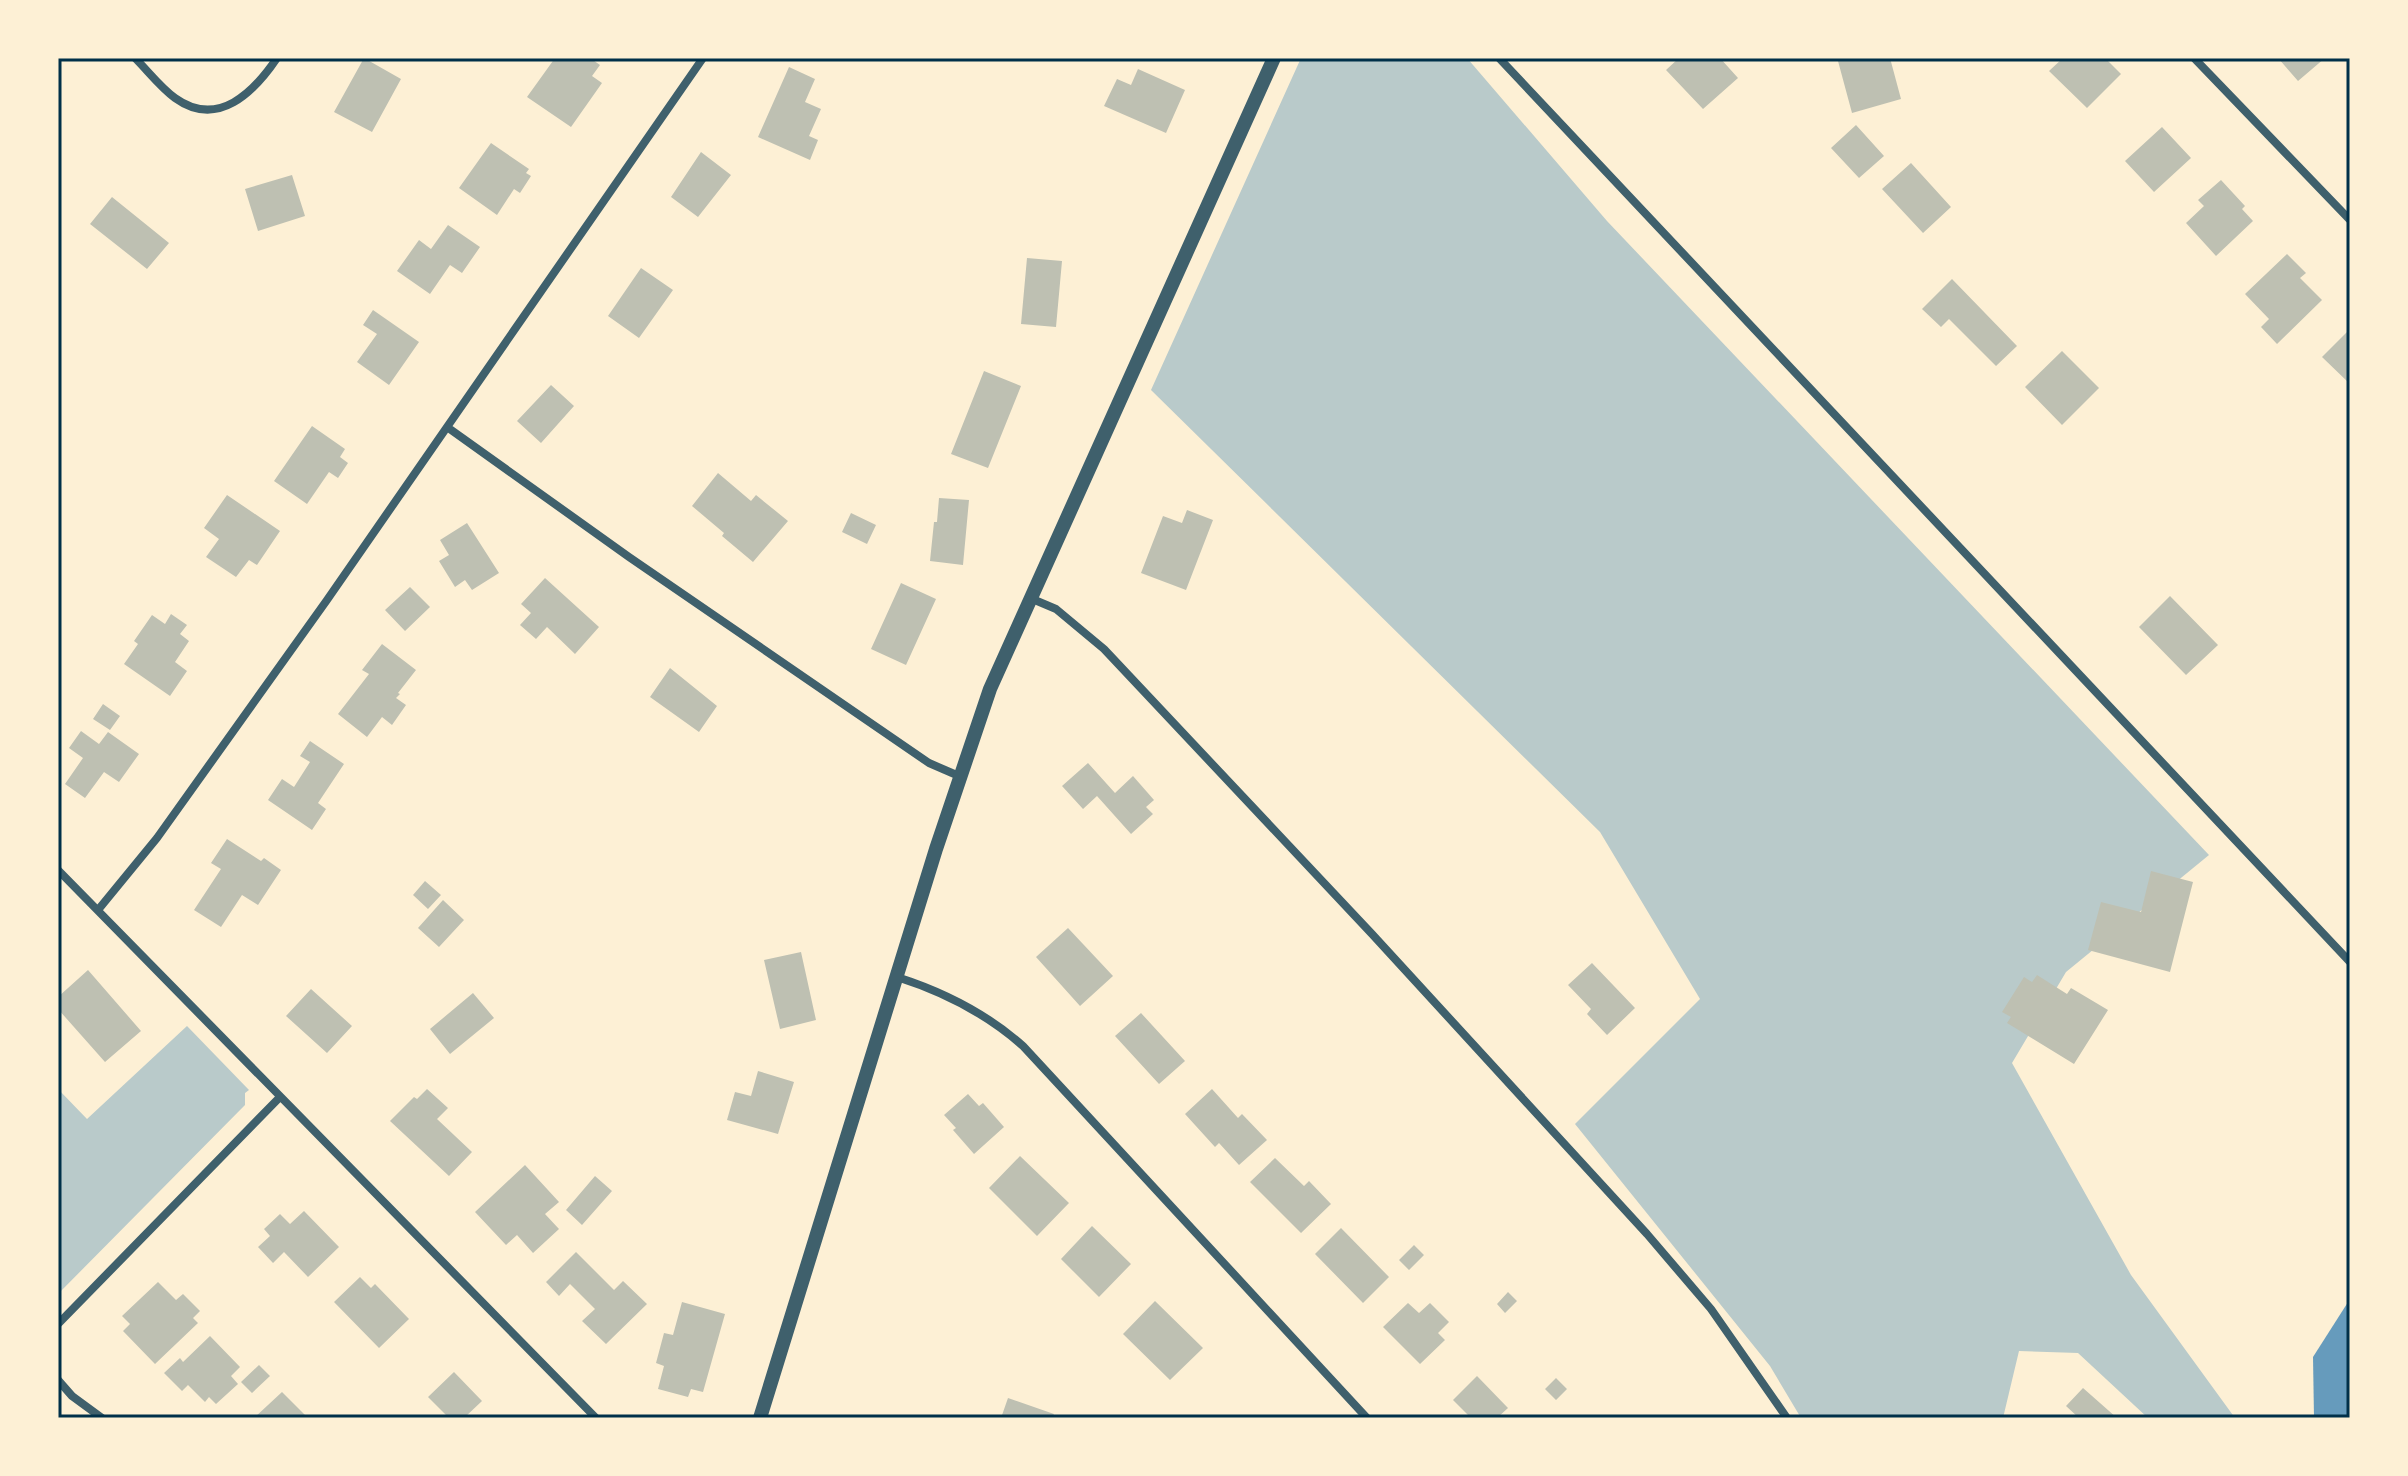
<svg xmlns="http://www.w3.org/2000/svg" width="2408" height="1476" font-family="'DM Sans',sans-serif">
	<rect width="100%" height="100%" fill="#fdf0d5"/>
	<!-- green -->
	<path fill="#b9caca" d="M1301,58H1467L1607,221L2209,855L2066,972L2012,1063L2131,1275L2235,1418H2148L2078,1353L2019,1351L2003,1418H1801L1770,1366L1575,1124L1700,999L1600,832L1151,390Z
		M187,1026L249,1090L245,1093V1105L58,1294V1089L87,1119Z"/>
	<!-- water -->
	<path fill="#669bbc" d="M2350,1299V1418H2314L2313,1357Z"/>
	<!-- building -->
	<path fill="#bec0b2" d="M364,58L401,79L372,132L334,112Z
		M555,58L569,60L590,58L600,65L592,76L602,83L571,127L527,97Z
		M1679,58H1720L1738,78L1703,109L1666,70Z
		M1850,58H1890L1901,99L1852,113L1838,61Z
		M2063,58H2105L2121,74L2087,108L2049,71Z
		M2278,58H2325L2298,81Z
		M789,67L815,79L805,102L821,109L809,136L818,140L810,160L758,137Z
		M1138,69L1185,90L1166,133L1104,106L1117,79L1131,85Z
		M1856,125L1884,156L1859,178L1831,148Z
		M2162,127L2191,158L2154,192L2125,161Z
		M491,143L529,169L526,173L531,176L520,193L514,189L497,215L459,188Z
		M701,152L731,175L698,217L671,197Z
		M1911,163L1951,207L1923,233L1882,189Z
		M292,175L305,216L258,231L245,189Z
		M2221,180L2245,206L2242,209L2253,221L2216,256L2186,223L2204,206L2198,200Z
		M112,197L169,243L147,269L90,224Z
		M448,225L480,247L462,273L450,265L430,294L397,271L419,240L431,249Z
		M2287,254L2306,273L2300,278L2322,300L2277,344L2261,327L2269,319L2245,294Z
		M1027,258L1062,261L1056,327L1021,324Z
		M641,268L673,290L639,338L608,316Z
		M1952,279L2017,346L1996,366L1949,319L1941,327L1922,309Z
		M373,310L419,342L389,385L357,362L377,334L363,325Z
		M2350,329V384L2322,357Z
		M2062,351L2099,388L2062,425L2025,387Z
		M984,371L1021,386L988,468L951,454Z
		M551,385L574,406L541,443L517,421Z
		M312,426L345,449L340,457L348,463L338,478L329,472L307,504L274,481Z
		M718,473L751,501L756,495L788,521L753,562L722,536L724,533L692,506Z
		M227,495L280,531L257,565L249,560L236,577L206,557L219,539L204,528Z
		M939,498L969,500L963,565L930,561L934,522H937Z
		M1187,510L1213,520L1186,590L1141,573L1163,516L1182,523Z
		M851,513L876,525L867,544L842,532Z
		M467,523L499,573L472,590L465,580L455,587L439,561L449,555L440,540Z
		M545,578L599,627L575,654L547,627L536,639L520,625L531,613L521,604Z
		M901,583L936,599L906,665L871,649Z
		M410,587L430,607L405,631L385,610Z
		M2170,596L2218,645L2186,675L2139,627Z
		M171,614L187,625L180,634L189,641L175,662L187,671L170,696L124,664L138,644L134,641L152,615L165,624Z
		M382,644L416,670L398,693L400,694L396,698L406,705L392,725L382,717L367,737L338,714L369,674L362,670Z
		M670,668L717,706L699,732L650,697Z
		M103,704L120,716L110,730L93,719Z
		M81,731L99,744L108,732L139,754L119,782L104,772L85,798L65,784L83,758L69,748Z
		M310,741L344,764L318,803L326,809L312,830L268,800L282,779L294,787L310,762L300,756Z
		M1088,763L1115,793L1133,776L1154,800L1146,807L1153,814L1131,834L1097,796L1083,809L1062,786Z
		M227,839L261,861L264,858L281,870L258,905L242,895L221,927L194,910L221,869L211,863Z
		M2151,871L2193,882L2170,972L2088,950L2101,902L2141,912Z
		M425,881L441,895L428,909L413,895Z
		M443,900L464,920L439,947L418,928Z
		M1068,928L1113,976L1080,1006L1036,957Z
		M801,952L816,1020L780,1029L764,960Z
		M1592,963L1635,1008L1607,1035L1587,1014L1591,1009L1568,985Z
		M88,970L141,1031L105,1062L58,1009V997Z
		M2037,975L2067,994L2071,988L2108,1010L2074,1064L2007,1023L2011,1017L2002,1012L2024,977L2032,982Z
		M311,989L352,1026L327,1053L286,1016Z
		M473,993L494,1018L450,1054L430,1029Z
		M1141,1013L1185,1061L1159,1084L1115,1036Z
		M758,1071L794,1082L778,1134L727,1120L735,1092L751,1096Z
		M427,1089L448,1108L437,1119L472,1152L449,1176L390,1121L414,1097L417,1099Z
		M1212,1089L1238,1118L1242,1114L1267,1140L1239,1165L1219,1143L1215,1147L1185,1114Z
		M968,1094L979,1106L983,1103L1004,1127L974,1154L953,1130L956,1128L944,1115Z
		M1020,1156L1069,1203L1037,1236L989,1188Z
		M1275,1158L1304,1186L1309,1181L1331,1204L1301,1233L1250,1182Z
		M525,1165L559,1202L545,1214L559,1229L533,1253L517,1235L506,1245L475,1212Z
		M595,1176L612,1191L582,1225L566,1210Z
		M304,1211L339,1247L308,1277L284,1252L273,1263L258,1247L270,1236L264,1229L280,1214L290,1224Z
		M1092,1226L1131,1264L1099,1297L1061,1259Z
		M1341,1228L1389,1277L1363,1303L1315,1254Z
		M1414,1245L1424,1255L1409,1270L1399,1260Z
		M576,1252L614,1290L623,1281L647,1304L606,1344L582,1321L595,1309L570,1284L559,1296L546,1282Z
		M360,1277L371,1288L375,1284L409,1319L379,1348L334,1302Z
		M158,1282L176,1300L183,1294L200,1311L193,1318L198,1323L155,1364L123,1331L130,1324L122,1316Z
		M1508,1292L1517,1301L1505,1313L1497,1304Z
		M1155,1301L1203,1348L1170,1380L1123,1334Z
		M682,1302L725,1314L703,1392L691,1389L688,1397L658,1389L664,1366L656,1363L664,1333L673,1335Z
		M1408,1303L1419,1313L1430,1303L1449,1322L1438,1333L1445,1340L1420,1364L1383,1327Z
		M210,1336L240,1367L231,1376L238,1384L216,1404L209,1397L205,1402L188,1385L182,1391L164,1373L180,1358L183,1362Z
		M259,1365L270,1376L252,1393L241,1382Z
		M454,1372L482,1401L464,1418H449L428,1397Z
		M1477,1376L1508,1408L1497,1418H1471L1453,1400Z
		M1556,1378L1567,1389L1556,1400L1545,1389Z
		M2083,1388L2117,1418H2079L2066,1406Z
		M282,1392L308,1418H254Z
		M1008,1398L1054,1414L1052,1418H1001Z"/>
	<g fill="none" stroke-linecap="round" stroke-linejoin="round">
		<!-- minor -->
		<path stroke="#3f606c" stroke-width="8" d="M135,58C148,71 160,87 175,98C218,129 254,92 277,58
			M1499,58L2350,962
			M2194,58L2350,220
			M447,427L629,557L929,763L959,776
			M1030,598L1056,609L1104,649L1372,934L1647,1234L1711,1309L1787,1418
			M58,870L596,1418
			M98,910L157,838L327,600L703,58
			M897,977C944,992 986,1013 1023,1046L1367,1418
			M58,1324L280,1097
			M58,1380L72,1396L102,1418"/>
		<!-- tertiary -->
		<path stroke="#3f606c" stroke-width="14" d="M760,1418L936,849L990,689L1274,58"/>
	</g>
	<!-- border -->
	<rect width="2408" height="1476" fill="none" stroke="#fdf0d5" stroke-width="120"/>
	<rect x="60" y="60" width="2288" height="1356" fill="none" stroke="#003049" stroke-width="3"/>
</svg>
